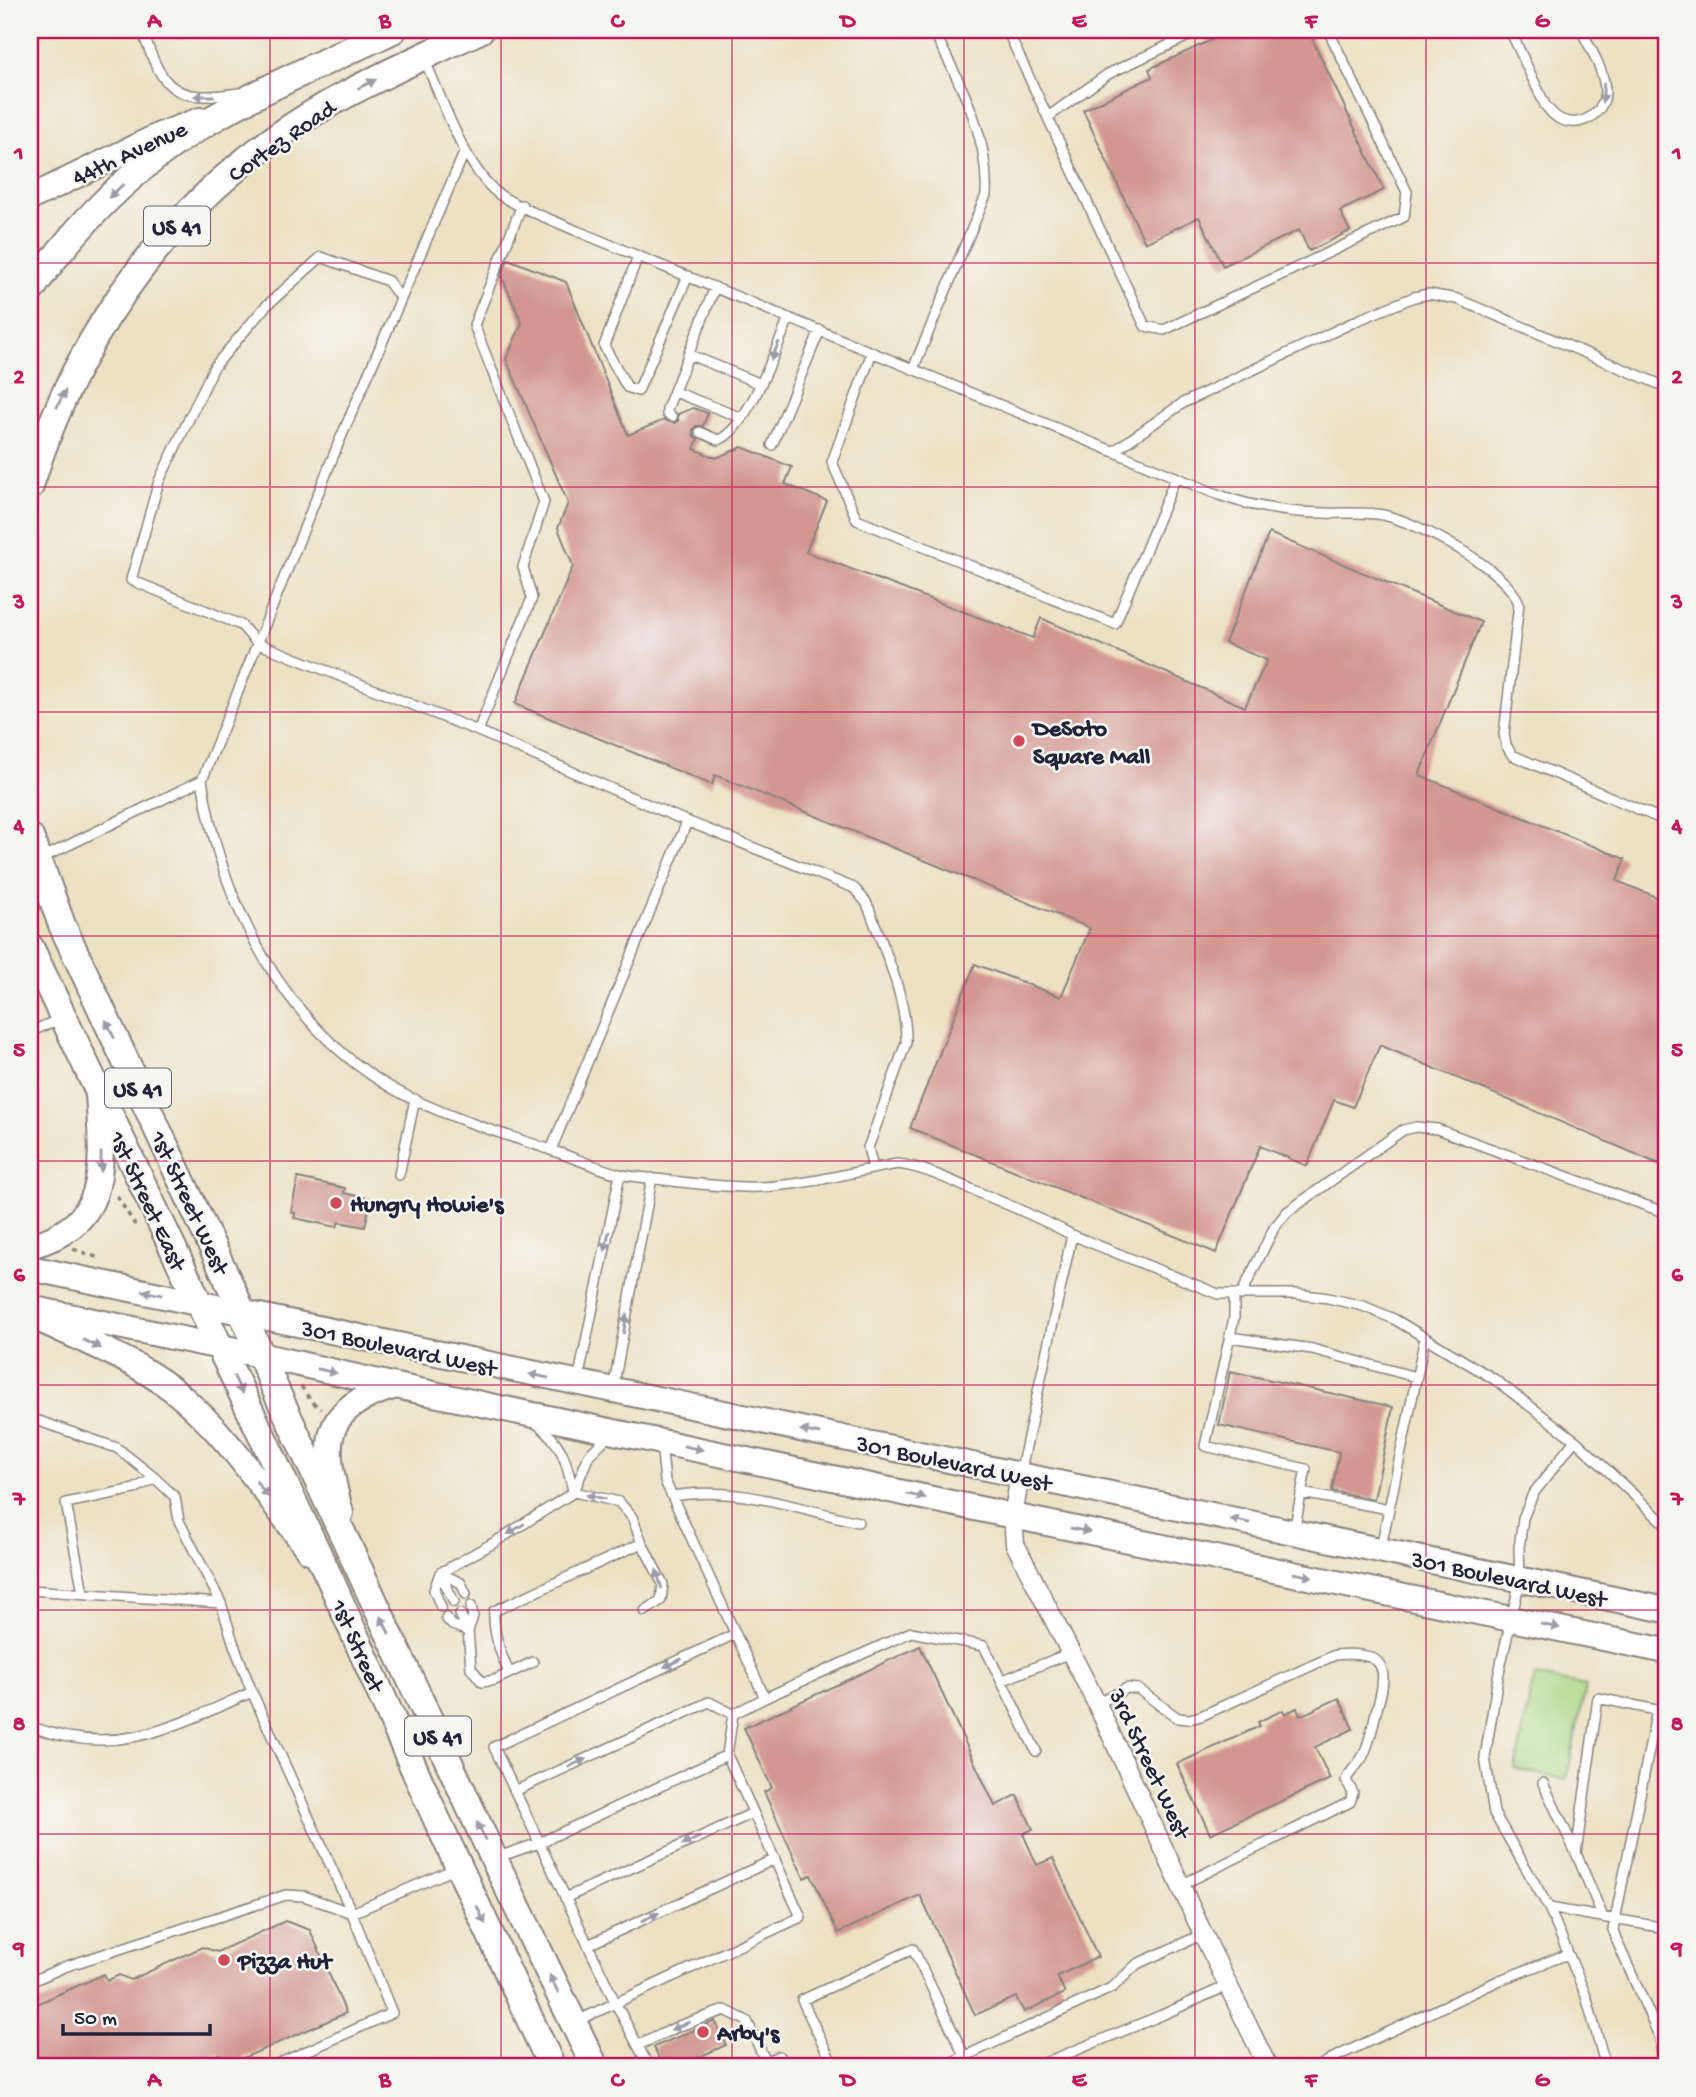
<svg xmlns="http://www.w3.org/2000/svg" width="1696" height="2097" font-family="'Gochi Hand',sans-serif">
	<rect width="100%" height="100%" fill="#f6f6f2"/>
	<filter id="ink" filterUnits="userSpaceOnUse"><feTurbulence type="fractalNoise" baseFrequency=".0143" numOctaves="2"/><feDisplacementMap in="SourceGraphic" scale="14" xChannelSelector="R" yChannelSelector="G"/><feConvolveMatrix kernelMatrix="1 2 1 2 8 2 1 2 1" color-interpolation-filters="sRGB"/></filter>
	<filter id="wash" filterUnits="userSpaceOnUse"><feTurbulence type="fractalNoise" baseFrequency=".00686" numOctaves="4" result="noise"/><feDisplacementMap in="SourceGraphic" scale="28" xChannelSelector="R" yChannelSelector="G"/><feGaussianBlur stdDeviation="1.57" result="paint"/><feColorMatrix in="noise" values="0 0 0 0 0 0 0 0 0 0 0 0 0 0 0 0 0 1.4 0 .05"/><feComposite in="paint" operator="in"/></filter>
	<g filter="url(#wash)">
		<rect width="100%" height="100%" fill="#ede1c3"/>
		<!-- green -->
		<path fill="#aad885" stroke="#667d60" stroke-width="2" d="M1534,1676L1586,1686L1566,1780L1515,1769Z"/>
		<g id="blocks">
			<!-- building -->
			<path fill="#d39690" d="M1233,30H1308L1384,190L1340,211L1350,231L1309,251L1299,230L1223,266L1199,217L1145,243L1083,110L1152,77L1149,69Z
				M508,259L566,282L628,435L664,420L675,423L678,420V414L693,408L708,413L703,426H696L693,430L694,436L698,439L694,449L716,458L742,447L792,467L785,484L827,501L806,552L1033,638L1041,618L1245,707L1267,660L1225,643L1269,533L1481,622L1419,775L1625,859L1617,881L1666,901V1167L1380,1045L1353,1107L1334,1100L1307,1166L1260,1146L1216,1253L910,1128L975,964L1061,997L1090,928L715,775L712,785L515,704L573,566L558,528L568,503L506,359L522,323L501,275Z
				M298,1178L345,1188L344,1193L371,1199L365,1227L339,1222L337,1227L294,1218L295,1213L291,1212Z
				M1230,1371L1393,1407L1374,1499L1332,1491L1339,1452L1219,1425Z
				M920,1646L995,1806L1017,1795L1033,1829L1023,1834L1037,1865L1053,1858L1098,1957L1057,1976L1065,1993L1024,2012L1016,1997L975,2015L920,1895L838,1933L811,1875L804,1878L764,1792L772,1788L744,1728Z
				M1339,1698L1353,1729L1315,1747L1330,1779L1210,1834L1177,1764L1260,1726L1258,1722L1283,1710L1285,1714L1297,1708L1300,1716Z
				M285,1921L310,1930L346,2013L225,2066L219,2054L189,2067H30V2007L104,1974L107,1981L119,1975L131,1980L202,1947L217,1952Z
				M715,2021L726,2045L677,2067H663L654,2047Z"/>
		</g>
	</g>
	<g filter="url(#ink)">
		<use href="#blocks" fill-opacity="0" stroke="#88827f" stroke-width="2"/>
		<g fill="none" stroke-linecap="round" stroke-linejoin="round">
			<!-- service casing -->
			<g stroke="#88827f" stroke-width="12">
				<path id="service" d="M142,30C163,90 172,103 239,93
					M170,30C179,36 186,34 195,30
					M1007,30L1145,326L1164,330L1404,217L1407,192L1328,30
					M1510,30L1545,105C1550,111 1554,117 1562,120C1581,128 1605,113 1605,92C1605,71 1590,48 1581,30
					M424,58C441,97 467,175 503,197C526,211 553,220 577,231L1219,495C1253,507 1288,513 1324,513C1343,514 1363,511 1383,515C1420,523 1504,568 1519,603L1504,734L1506,745L1512,755L1666,821
					M1048,117L1108,74L1201,30
					M465,151L339,442L202,780C221,904 284,1028 397,1091C444,1116 494,1131 545,1148C570,1156 594,1167 619,1174C631,1177 644,1177 656,1179C690,1183 727,1188 761,1187C807,1185 852,1172 897,1164C924,1167 949,1180 973,1190C1007,1204 1040,1218 1072,1235L1020,1474
					M638,256L604,346L627,387L638,391L688,276
					M401,299L388,281L321,257L265,307L214,367L159,481L131,580L241,625L257,643L478,731L679,818L854,888L866,902L870,911C885,952 907,998 906,1043L868,1148L873,1168
					M872,352L832,462L857,520L1115,624L1176,477
					M690,355L761,384
					M913,369L986,195C989,134 960,83 933,30
					M675,392L742,418
					M672,417L667,414V409L715,287
					M700,432L718,440C747,431 777,346 789,318
					M772,445L820,330
					M1114,451L1183,403L1358,320L1414,297L1429,294L1457,299L1666,387
					M478,731L532,598L523,567L544,502L474,325L522,205
					M40,859L202,780
					M30,1032L62,1018
					M551,1150L687,822
					M399,1175L415,1099
					M1072,1235L1218,1294H1297L1328,1298L1363,1306L1394,1319L1494,1379L1575,1440
					M1234,1295V1318L1205,1446L1306,1469L1294,1531
					M1241,1295L1274,1228L1287,1212L1403,1130L1416,1127L1437,1129L1666,1213
					M1230,1337L1312,1349L1416,1377
					M578,1381L620,1174
					M613,1389L652,1178
					M30,1418L117,1448L155,1478L175,1497L179,1521L221,1603L234,1645L252,1692L352,1913L457,1868
					M536,1423C562,1443 566,1459 573,1491
					M661,1444L665,1481L765,1698L911,1632L984,1646L1036,1751
					M574,1492L619,1502L632,1517L642,1543L663,1584L661,1600L645,1611
					M1301,1493L1389,1509
					M672,1496C735,1485 797,1508 858,1522
					M1381,1547L1425,1337
					M440,1573L461,1583L466,1594
					M440,1573L454,1602
					M30,1590L221,1603
					M83,1592L66,1503L134,1489L155,1478
					M441,1607L434,1590L440,1573L495,1542L574,1492L589,1455L608,1436
					M460,1614L468,1631L471,1668L482,1682L495,1680L533,1662
					M446,1618L452,1625L468,1631
					M468,1631L473,1616L471,1606
					M509,1673C500,1652 493,1634 494,1611L642,1543
					M1001,1681L1070,1653
					M1097,1704L1127,1688L1138,1689L1178,1718L1189,1719L1201,1716L1335,1655C1388,1650 1389,1669 1376,1712C1373,1726 1370,1741 1364,1754C1360,1764 1350,1770 1346,1780L1353,1793L1350,1802L1181,1885
					M1657,1710L1613,1930L1616,1939L1660,2038L1664,2067
					M30,1726C115,1760 175,1726 252,1692
					M1543,1783L1575,1851
					M515,1791L709,1702L733,1714
					M495,1858L539,1843L727,1755L733,1714L765,1698
					M565,1898L753,1813
					M1549,1908L1666,1928
					M1603,1917L1576,1853L1598,1698L1666,1712
					M588,1945L775,1859
					M30,1982L64,1967L286,1895L304,1896L352,1913L392,2013L271,2067
					M577,2021L801,1917L727,1755
					M639,2045L679,2026L725,2010L747,2021L766,2062
					M649,2067L616,2004L494,1747L735,1634
					M753,2067L779,2056L783,2067
					M834,2067L802,2000L913,1949L965,2057
					M942,2067L1113,1987L1137,1964L1203,1934
					M1035,2067L1162,2015L1229,1985
					M1191,2067L1196,2065L1197,2067
					M1318,2067L1331,2059L1500,1980L1568,1954
					M1606,2067L1586,1996L1549,1908L1494,1813L1485,1757L1498,1677L1520,1580L1519,1548L1523,1518L1533,1494L1575,1440L1666,1525"/>
			</g>
			<!-- minor casing -->
			<g stroke="#88827f" stroke-width="21">
				<path id="minor" d="M1020,1476L1013,1516L1015,1544L1097,1704L1203,1934L1268,2067"/>
			</g>
			<!-- secondary casing -->
			<g stroke="#88827f" stroke-width="28">
				<path id="secondary" d="M30,198L160,135L200,120
					M30,1246C113,1224 102,1162 98,1094
					M30,1268L1666,1610
					M30,1308L260,1355L396,1386L1013,1516L1666,1651
					M40,1320C85,1341 132,1359 172,1389C228,1433 267,1495 309,1551
					M341,1513C323,1444 317,1409 396,1386"/>
			</g>
			<!-- primary casing -->
			<g stroke="#88827f" stroke-width="30">
				<path id="primary" d="M30,291C73,230 125,175 188,134C253,92 324,63 393,30
					M30,486C78,327 181,188 327,105C376,77 429,54 480,30
					M30,837L62,925L232,1289L278,1395L494,1859L595,2067
					M30,947L330,1579L432,1809L552,2067"/>
			</g>
			<!-- path -->
			<path stroke="#88827f" stroke-width="3.5" stroke-dasharray="5 5" stroke-linecap="butt" d="M117,1196L135,1225
				M73,1249L99,1258
				M301,1386L311,1401L321,1409"/>
			<!-- service -->
			<use href="#service" stroke="#fff" stroke-width="9"/>
			<!-- minor -->
			<use href="#minor" stroke="#fff" stroke-width="18"/>
			<!-- secondary -->
			<use href="#secondary" stroke="#fff" stroke-width="24"/>
			<!-- primary -->
			<use href="#primary" stroke="#fff" stroke-width="26"/>
		</g>
		<!-- one-way arrows -->
		<defs><path id="oneway-solid" d="M-6-.8H1V-3.2L6.5 0L1 3.2V.8H-6Z" transform="scale(1.75)"/></defs>
		<g fill="#9c9ca7">
			<use href="#oneway-solid" transform="translate(367 84) rotate(-26)"/>
			<use href="#oneway-solid" transform="translate(1603 93) rotate(94)"/>
			<use href="#oneway-solid" transform="translate(204 96) rotate(-180)"/>
			<use href="#oneway-solid" transform="translate(116 191) rotate(137)"/>
			<use href="#oneway-solid" transform="translate(775 351) rotate(113)"/>
			<use href="#oneway-solid" transform="translate(61 399) rotate(-64)"/>
			<use href="#oneway-solid" transform="translate(110 1029) rotate(-115)"/>
			<use href="#oneway-solid" transform="translate(101 1162) rotate(90)"/>
			<use href="#oneway-solid" transform="translate(607 1241) rotate(102)"/>
			<use href="#oneway-solid" transform="translate(152 1293) rotate(-168)"/>
			<use href="#oneway-solid" transform="translate(625 1324) rotate(-80)"/>
			<use href="#oneway-solid" transform="translate(92 1344) rotate(25)"/>
			<use href="#oneway-solid" transform="translate(327 1371) rotate(13)"/>
			<use href="#oneway-solid" transform="translate(539 1376) rotate(-168)"/>
			<use href="#oneway-solid" transform="translate(238 1385) rotate(64)"/>
			<use href="#oneway-solid" transform="translate(810 1432) rotate(-168)"/>
			<use href="#oneway-solid" transform="translate(693 1448) rotate(12)"/>
			<use href="#oneway-solid" transform="translate(262 1489) rotate(53)"/>
			<use href="#oneway-solid" transform="translate(916 1496) rotate(12)"/>
			<use href="#oneway-solid" transform="translate(596 1497) rotate(-168)"/>
			<use href="#oneway-solid" transform="translate(1240 1521) rotate(-168)"/>
			<use href="#oneway-solid" transform="translate(516 1529) rotate(148)"/>
			<use href="#oneway-solid" transform="translate(1080 1530) rotate(11)"/>
			<use href="#oneway-solid" transform="translate(1303 1575) rotate(12)"/>
			<use href="#oneway-solid" transform="translate(659 1579) rotate(-106)"/>
			<use href="#oneway-solid" transform="translate(385 1625) rotate(-116)"/>
			<use href="#oneway-solid" transform="translate(1550 1626) rotate(12)"/>
			<use href="#oneway-solid" transform="translate(673 1663) rotate(155)"/>
			<use href="#oneway-solid" transform="translate(577 1763) rotate(-25)"/>
			<use href="#oneway-solid" transform="translate(481 1831) rotate(-115)"/>
			<use href="#oneway-solid" transform="translate(691 1841) rotate(156)"/>
			<use href="#oneway-solid" transform="translate(481 1915) rotate(65)"/>
			<use href="#oneway-solid" transform="translate(650 1917) rotate(-25)"/>
			<use href="#oneway-solid" transform="translate(554 1984) rotate(-116)"/>
			<use href="#oneway-solid" transform="translate(680 2026) rotate(157)"/>
		</g>
	</g>
	<!-- grid -->
	<path fill="none" stroke="#c2185b" stroke-width="2" stroke-opacity="0.55" d="M270,30V2067M501,30V2067M732,30V2067M964,30V2067M1195,30V2067M1426,30V2067M30,263H1666M30,487H1666M30,712H1666M30,936H1666M30,1161H1666M30,1385H1666M30,1610H1666M30,1834H1666"/>
	<!-- markers -->
	<g fill="#d1495b" stroke="#f6f6f2" stroke-width="2.5">
		<circle cx="1019" cy="741" r="7"/>
		<circle cx="336" cy="1203" r="7"/>
		<circle cx="224" cy="1960" r="7"/>
		<circle cx="703" cy="2032" r="7"/>
	</g>
	<g text-anchor="middle" stroke-width="5" stroke-linejoin="round" paint-order="stroke">
		<!-- shield labels -->
		<g fill="#f6f6f2" stroke="#626272" stroke-width="2">
			<rect x="144" y="206.5" width="66" height="39" rx="5"/>
			<rect x="105" y="1068.5" width="66" height="39" rx="5"/>
			<rect x="405" y="1716.5" width="66" height="39" rx="5"/>
		</g>
		<g font-size="23" font-weight="bold" fill="#22223b">
			<text x="177" y="234">US 41</text>
			<text x="138" y="1096">US 41</text>
			<text x="438" y="1744">US 41</text>
		</g>
		<!-- street labels -->
		<g font-size="24" fill="#22223b" stroke="#f6f6f2">
			<text transform="translate(281 140) rotate(-35)" y="8">Cortez Road</text>
			<text transform="translate(129 152) rotate(-25)" y="8">44th Avenue</text>
			<text transform="translate(149 1200) rotate(65)" y="8">1st Street East</text>
			<text transform="translate(191 1202) rotate(65)" y="8">1st Street West</text>
			<text transform="translate(399 1347) rotate(12)" y="8">301 Boulevard West</text>
			<text transform="translate(954 1462) rotate(12)" y="8">301 Boulevard West</text>
			<text transform="translate(1509 1578) rotate(12)" y="8">301 Boulevard West</text>
			<text transform="translate(359 1645) rotate(66)" y="8">1st Street</text>
			<text transform="translate(1151 1763) rotate(65)" y="8">3rd Street West</text>
		</g>
		<!-- poi labels -->
		<g font-size="24" font-weight="bold" fill="#22223b" stroke="#f6f6f2" text-anchor="start">
			<text x="1033" y="735">DeSoto<tspan x="1033" dy="28">Square Mall</tspan></text>
			<text x="350" y="1211">Hungry Howie's</text>
			<text x="238" y="1968">Pizza Hut</text>
			<text x="717" y="2040">Arby's</text>
		</g>
	</g>
	<!-- margin -->
	<rect width="1696" height="2097" fill="none" stroke="#f6f6f2" stroke-width="77"/>
	<!-- scale -->
	<path d="M63 2024v10h147v-10" fill="none" stroke="#22223b" stroke-width="3.5"/>
	<text x="74" y="2024" font-size="21" fill="#22223b" stroke="#f6f6f2" stroke-width="5" paint-order="stroke">50 m</text>
	<rect x="38" y="38" width="1620" height="2020" fill="none" stroke="#c2185b" stroke-width="2.5"/>
	<g font-size="23" text-anchor="middle" font-weight="bold" fill="#c2185b">
		<text x="154" y="27">A</text>
		<text x="385" y="27">B</text>
		<text x="617" y="27">C</text>
		<text x="848" y="27">D</text>
		<text x="1079" y="27">E</text>
		<text x="1311" y="27">F</text>
		<text x="1542" y="27">G</text>
		<text x="19" y="159">1</text>
		<text x="1677" y="159">1</text>
		<text x="19" y="383">2</text>
		<text x="1677" y="383">2</text>
		<text x="19" y="608">3</text>
		<text x="1677" y="608">3</text>
		<text x="19" y="832">4</text>
		<text x="1677" y="832">4</text>
		<text x="19" y="1056">5</text>
		<text x="1677" y="1056">5</text>
		<text x="19" y="1281">6</text>
		<text x="1677" y="1281">6</text>
		<text x="19" y="1505">7</text>
		<text x="1677" y="1505">7</text>
		<text x="19" y="1730">8</text>
		<text x="1677" y="1730">8</text>
		<text x="19" y="1954">9</text>
		<text x="1677" y="1954">9</text>
		<text x="154" y="2086">A</text>
		<text x="385" y="2086">B</text>
		<text x="617" y="2086">C</text>
		<text x="848" y="2086">D</text>
		<text x="1079" y="2086">E</text>
		<text x="1311" y="2086">F</text>
		<text x="1542" y="2086">G</text>
	</g>
</svg>
